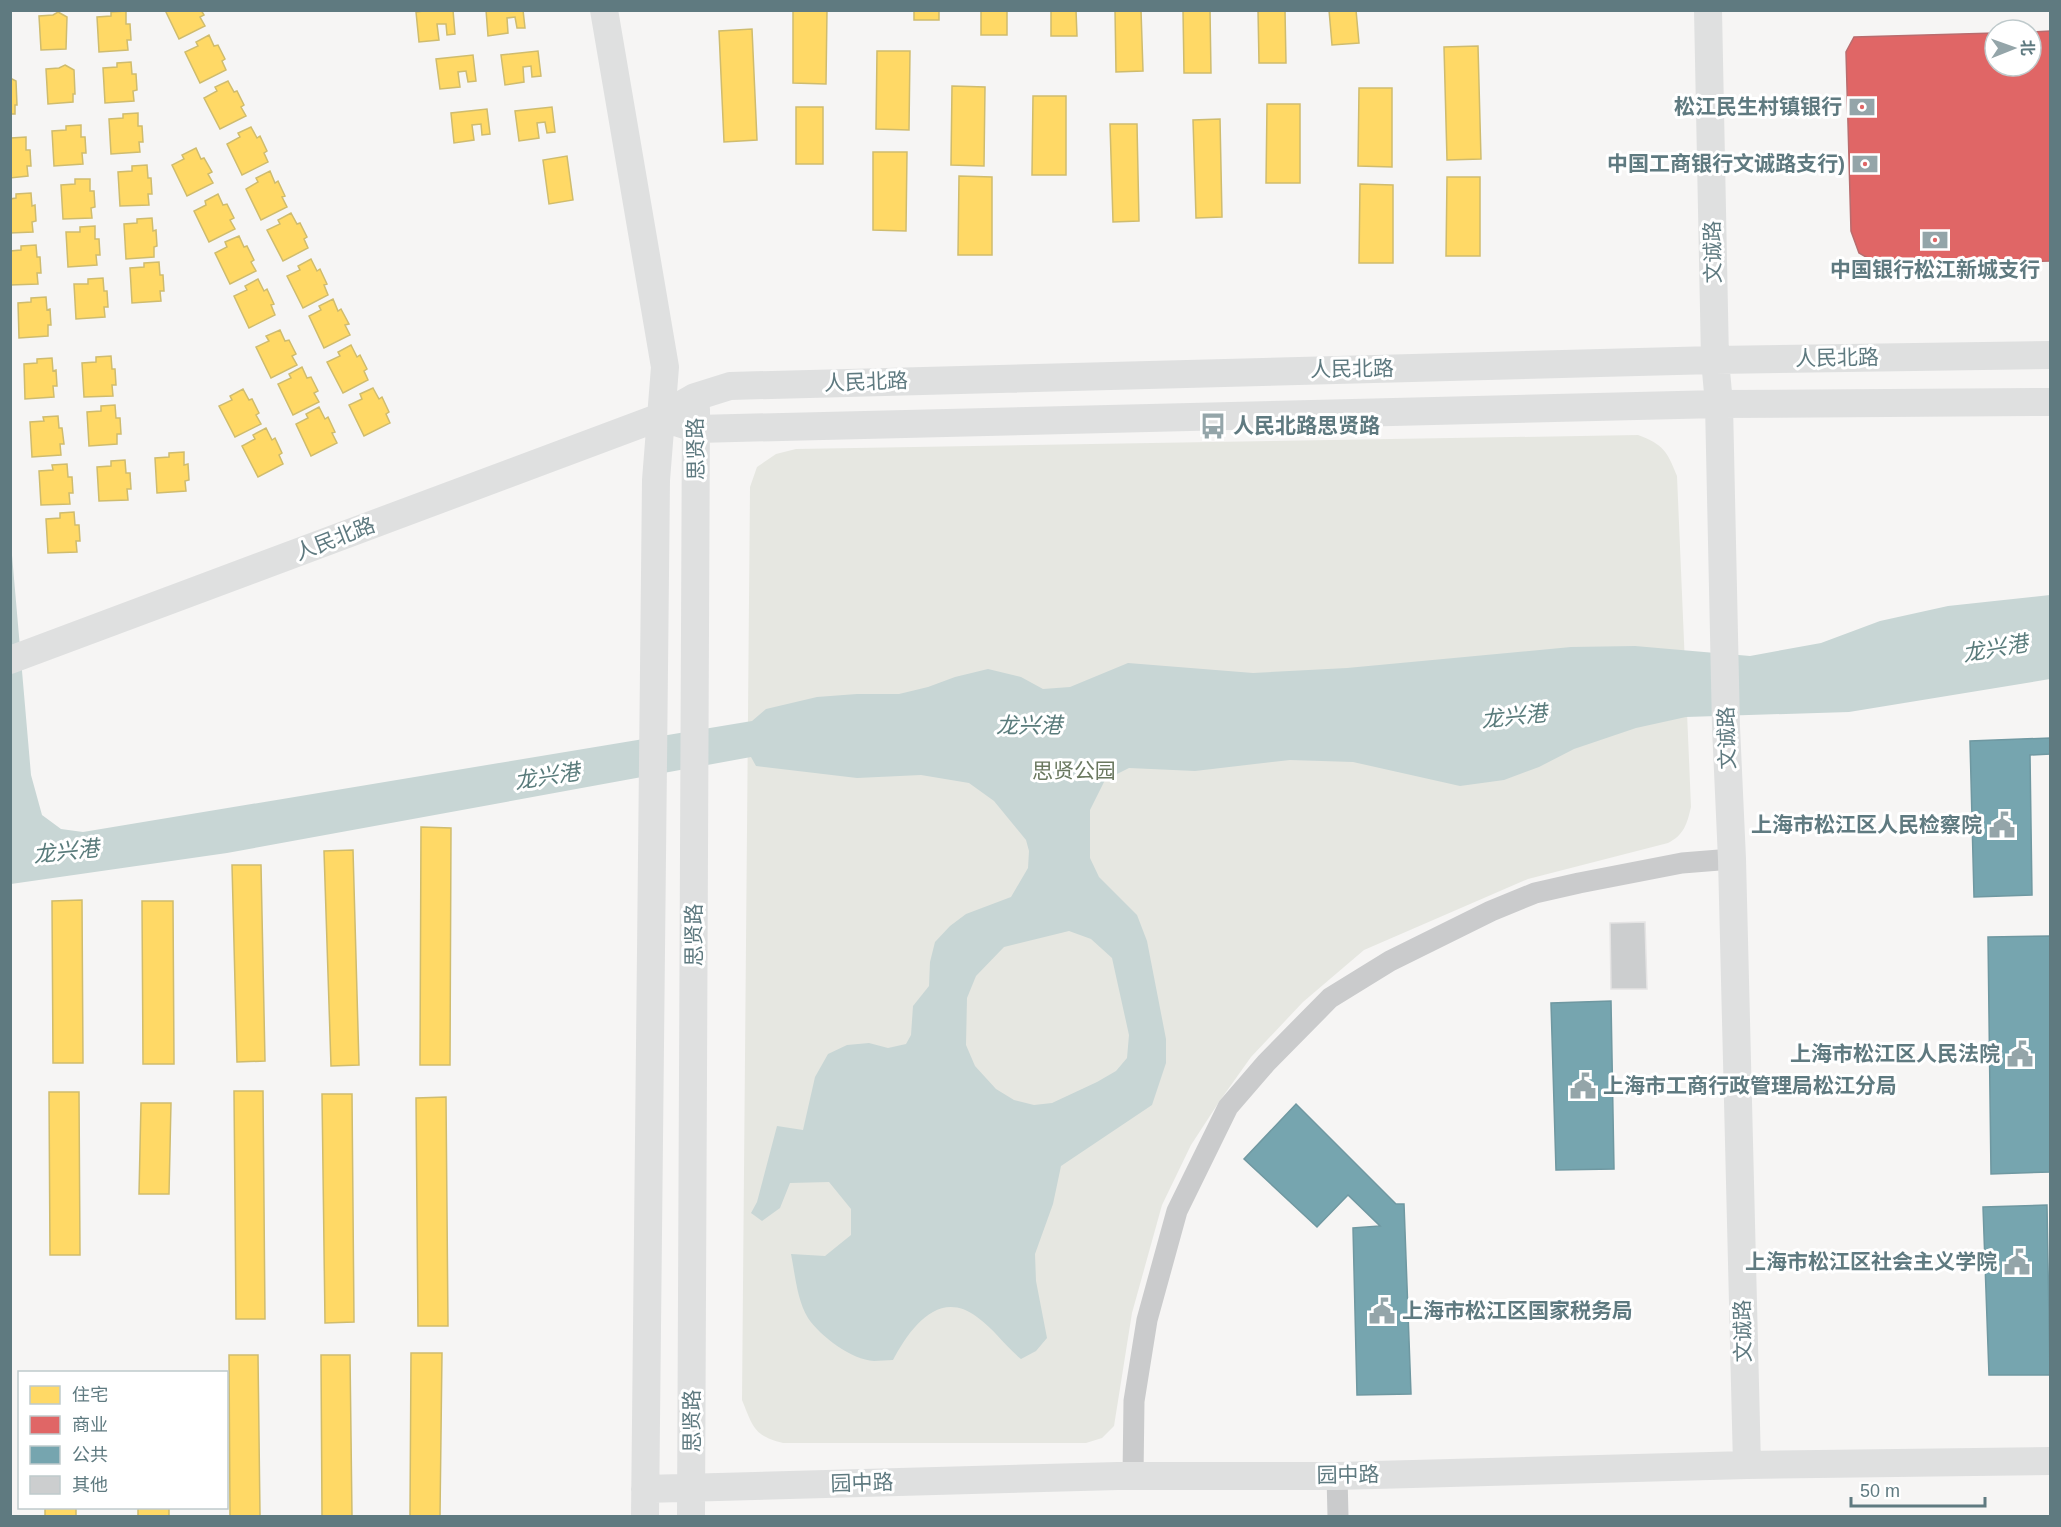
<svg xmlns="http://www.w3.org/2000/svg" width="2061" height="1527" font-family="Arial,'Noto Sans SC',sans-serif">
	<rect width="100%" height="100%" fill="#f6f5f4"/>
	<!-- green -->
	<path fill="#e6e7e1" d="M1638,435C1664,445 1667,451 1677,476L1691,807C1687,824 1684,835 1668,843L1528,879L1364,950L1303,1002L1251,1057L1219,1102L1191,1145L1162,1205L1132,1313L1114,1426L1102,1438L1086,1443H783C754,1436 753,1427 742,1400L750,487L757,467L776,454L796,449Z"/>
	<!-- water -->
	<path fill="#c8d6d5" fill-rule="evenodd" d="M10,532L31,775L42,815L61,829L83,832L752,721L766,709L817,697L857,694H899L928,687L955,677L988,669L1021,677L1043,689L1070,687L1128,663L1253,673L1347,668L1571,647L1635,646L1750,656L1821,643L1880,621L1948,606L2050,595V679L1849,712L1686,717L1636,728L1574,749L1539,767L1504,780L1460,786L1353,762L1290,760L1195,771L1129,768L1105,780L1090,810V858L1099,877L1137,915L1147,941L1166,1039V1063L1152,1105L1061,1166L1053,1204L1035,1254L1036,1281L1047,1338L1036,1351L1021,1359C1005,1346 994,1329 977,1317C939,1288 910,1328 893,1360C887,1360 880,1361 874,1361C852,1360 820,1336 808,1318C797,1300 795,1274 791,1254L825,1256L851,1235V1209L829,1182L790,1183L780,1208L762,1221L751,1213L757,1202L777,1126L803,1130L815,1077L828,1054L847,1045L869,1043L888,1048L906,1044L911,1035L913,1006L929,986L930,962L935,942L950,926L966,914L1011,897L1028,868L1029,851L1026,840L994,801L969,783L921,775L857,778L756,766L751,757L227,853L11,884ZM1069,931L1091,939L1112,958L1129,1035L1127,1058L1116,1071L1097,1082L1052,1103L1034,1105L1014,1100L996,1089L975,1066L966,1045L967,998L976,976L1004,947Z"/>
	<!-- homes -->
	<path fill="#ffd966" stroke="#cfbc6e" stroke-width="1.5" d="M165,10H201L204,15L200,17L205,26L179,39Z
		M431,10H453L455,34L447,35L446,24H437L439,40L419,42L416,12Z
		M486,10H523L525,28H517L515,17L507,18L508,33L488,36Z
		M793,10H827L826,84L793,83Z
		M914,10H939V20H914Z
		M981,10H1007V35H981Z
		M1051,10H1076L1077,36H1051Z
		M1115,10H1141L1143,71L1116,72Z
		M1183,10H1210L1211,73H1184Z
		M1258,10H1285L1286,63H1259Z
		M1329,10H1356L1359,43L1332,45Z
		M126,11V24H130L131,40H127L128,50L99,52L97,17L111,16V12Z
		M58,12L67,17L66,49L41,50L39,16L53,15Z
		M752,29L757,140L724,142L719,31Z
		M209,35L214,46L218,45L225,59L222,61L226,70L200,83L185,52L198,46L196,42Z
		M1478,46L1481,159L1447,160L1444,47Z
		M538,51L541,76L532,77L531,66L523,67L524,82L505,85L501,55Z
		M877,51H910L909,130L876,129Z
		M473,55L476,81L468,82L466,71L458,72L460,87L440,89L436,59Z
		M131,62L132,74H136L137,90L133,91L134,101L105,103L103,68L117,67V63Z
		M65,65L74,70L75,94H73V102L48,104L46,69L59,68Z
		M10,78L16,81L17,105H15V114H10Z
		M228,81L234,92L237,91L244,105L241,107L246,116L220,129L204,98L217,91L215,87Z
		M952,86L985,87L984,166L951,165Z
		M1359,88H1392V167L1358,166Z
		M1033,96H1066V175H1032Z
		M1267,104H1300V183H1266Z
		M552,107L555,132L547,133L545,122L537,123L539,138L519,141L515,111Z
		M796,107H823V164H796Z
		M487,109L490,134L482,135L481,124L472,125L474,140L454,143L451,113Z
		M138,113V126H142L143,142H139L140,152L111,154L109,119L123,118V114Z
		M1220,119L1222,217L1196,218L1193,120Z
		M1110,124H1137L1139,221L1113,222Z
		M81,125V137H85L86,153H82L83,164L54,166L52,131L66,130V126Z
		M251,127L257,138L260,136L267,151L264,153L268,162L242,175L227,144L240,137L238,133Z
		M26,137V150H30L31,166H27L28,176L10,178L11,138Z
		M196,148L201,159L204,158L212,172L208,174L213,183L187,196L172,165L184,159L182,155Z
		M873,152H907L906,231L873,230Z
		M567,156L573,200L549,204L543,160Z
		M147,165L148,178H151L152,194H148L149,205L120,206L118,172L132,171V166Z
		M270,171L275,183L278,181L285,196L282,197L287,207L261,220L246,189L258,182L256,178Z
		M959,176L992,177V255H958Z
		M1447,177H1480V256H1446Z
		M75,179H90V191H94L95,207L91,208L92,218L63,219L61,185L75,184Z
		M1360,184L1393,185V263H1359Z
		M31,193L32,206L35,205L36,221L32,222L33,232L10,233V199L16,198V194Z
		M218,194L223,205L227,204L234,218L230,220L235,229L209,242L194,211L206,205L205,201Z
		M291,213L297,224L300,223L307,237L304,239L308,248L283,261L267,230L280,224L278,220Z
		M152,218L153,231L156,230L157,246L154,247V257L126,259L124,224L137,223V219Z
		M95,226V239H99L100,255H96L97,265L68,267L66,232H80V227Z
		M239,236L244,247L247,246L254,260L251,262L256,271L230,284L215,253L227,247L225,242Z
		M36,245L37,257H40L41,273H37L38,284L10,285V251L21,250V246Z
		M311,259L317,271L320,269L327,284L324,285L328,295L303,308L287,276L300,270L298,266Z
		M159,262L160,275H163L164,291H160L161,301L132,303L130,268L144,267V263Z
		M103,278L104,291H107L108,307H104L105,317L76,319L74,284H88V279Z
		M258,279L264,291L267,289L274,304L271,305L275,315L249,328L234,296L247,290L245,286Z
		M46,297L47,310L50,309L51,325H48V336L19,338L18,303L31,302V298Z
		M333,299L338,311L341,309L349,324L345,325L350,335L324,348L309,316L321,310L319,306Z
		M280,330L285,341L289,340L296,354L292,356L297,365L271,378L256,347L269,341L266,336Z
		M351,345L357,357L360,355L367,369L364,371L368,380L343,393L327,362L340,356L338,352Z
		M111,356L112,369H115L116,385H112L113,396L84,397L82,363L96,362V357Z
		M52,358L53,371L56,370L57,386H53L54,397L25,399L24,364L37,363V359Z
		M302,367L307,378L311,377L318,391L314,393L319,402L293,415L278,384L291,378L289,374Z
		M373,388L379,399L382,397L389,412L386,414L390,423L364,436L349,405L362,399L360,394Z
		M243,389L249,400L252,399L259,413L256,415L261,424L235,437L219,406L232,400L230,396Z
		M115,405L116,418H120L121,434H117V444L89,446L87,412L101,411V406Z
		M319,407L325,419L328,417L335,432L332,433L337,443L311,456L296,424L308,418L306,414Z
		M58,416L59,428H62L64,444H60L61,455L32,457L30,422L44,421L43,417Z
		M266,428L272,440L275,438L282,453L279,455L283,464L258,477L242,446L255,439L253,435Z
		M184,452V465L188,464L189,480L185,481L186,491L157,493L155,458L169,457V453Z
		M125,460L126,473H130L131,489H127L128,500L99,501L97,467L111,466V461Z
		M67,464L68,477H72L73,493H69L70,504L41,505L39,471L53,470L52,465Z
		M74,512L75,525H79L80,541H76L77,552L48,553L46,519L60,518V513Z
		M421,827L451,828L450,1065H420Z
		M353,850L359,1065L331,1066L324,851Z
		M232,865H261L265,1061L237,1062Z
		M82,900L83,1063H53L52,901Z
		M142,901H173L174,1064H143Z
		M234,1091H263L265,1319H236Z
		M49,1092H79L80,1255H50Z
		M322,1094H352L354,1322L325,1323Z
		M446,1097L448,1326H418L416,1098Z
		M141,1103H171L169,1194H139Z
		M411,1353H442L440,1516H410Z
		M229,1355H258L260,1516H230Z
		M321,1355H350L352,1516H322Z
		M45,1508H76V1516H45Z
		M138,1508H169V1516H138Z"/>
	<!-- shops -->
	<path fill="#e06666" stroke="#b96c6e" stroke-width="1.5" d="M2050,31V261L1880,265L1859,253L1851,231L1846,52L1854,37L1995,33V66H2031V32Z"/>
	<!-- public -->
	<path fill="#76a5af" stroke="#6f98a1" stroke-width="1.5" d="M2050,738V754L2030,755L2032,895L1974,897L1970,741Z
		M2050,936V1172L1991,1174L1988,937Z
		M1611,1001L1614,1169L1556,1170L1551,1003Z
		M1296,1104L1396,1204H1404L1411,1394L1357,1395L1353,1228L1380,1226L1348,1195L1317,1227L1244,1159Z
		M2047,1205L2050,1375H1989L1983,1207Z"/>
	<!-- building -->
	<path fill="#cccecf" stroke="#e5e4e4" stroke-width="1.5" d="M1645,922L1647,989H1611L1610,923Z"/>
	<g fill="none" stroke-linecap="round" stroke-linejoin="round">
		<!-- street -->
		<path stroke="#cacbcc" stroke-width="21" d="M1133,1476L1134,1401L1147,1320L1177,1211L1228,1107L1266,1063L1330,998L1390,961L1491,911L1535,893L1579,883L1682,863L1732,859
			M1337,1476L1338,1516"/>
		<!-- secondary -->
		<path stroke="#dfe0e0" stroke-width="28" d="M604,10L665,367L656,480L645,1516
			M1708,10L1715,360L1719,404L1726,727L1732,859L1747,1465
			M660,417L697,429L1719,404L2050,402
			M10,660L660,417L695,397L730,386L1715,360L2050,355
			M645,1489L1118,1476H1337L1747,1465L2050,1461
			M691,1516L696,409"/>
	</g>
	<!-- icons -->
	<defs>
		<g id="bank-bare" transform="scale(2.07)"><path d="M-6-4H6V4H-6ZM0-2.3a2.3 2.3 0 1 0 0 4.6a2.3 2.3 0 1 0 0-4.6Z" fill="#94a5a9" stroke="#fff" stroke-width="2.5" paint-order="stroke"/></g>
		<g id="bus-bare" transform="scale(2.07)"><path d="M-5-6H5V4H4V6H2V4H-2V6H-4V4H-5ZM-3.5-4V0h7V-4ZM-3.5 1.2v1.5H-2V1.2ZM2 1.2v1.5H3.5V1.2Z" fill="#94a5a9" stroke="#fff" stroke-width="2.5" paint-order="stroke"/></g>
		<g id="civic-bare" transform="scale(2.07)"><path d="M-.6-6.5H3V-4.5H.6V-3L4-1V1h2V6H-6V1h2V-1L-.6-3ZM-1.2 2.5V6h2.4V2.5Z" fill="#94a5a9" stroke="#fff" stroke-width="2.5" paint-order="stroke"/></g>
	</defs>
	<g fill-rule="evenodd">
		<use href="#bank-bare" x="1862" y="107"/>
		<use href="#bank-bare" x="1865" y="164"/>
		<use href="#bank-bare" x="1935" y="240"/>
		<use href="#bus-bare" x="1213" y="426"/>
		<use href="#civic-bare" x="2002" y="825"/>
		<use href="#civic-bare" x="2020" y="1054"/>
		<use href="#civic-bare" x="1583" y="1086"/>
		<use href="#civic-bare" x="2017" y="1262"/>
		<use href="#civic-bare" x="1382" y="1311"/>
	</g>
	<g text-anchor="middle" stroke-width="6" stroke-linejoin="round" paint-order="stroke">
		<!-- poi labels -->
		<g font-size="21" font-weight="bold" fill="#5f7a80" stroke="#fff" text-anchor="end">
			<text x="1842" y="114">松江民生村镇银行</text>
			<text x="1845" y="171">中国工商银行文诚路支行)</text>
			<text x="1935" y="277" text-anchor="middle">中国银行松江新城支行</text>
			<text x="1233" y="433" text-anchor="start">人民北路思贤路</text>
			<text x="1982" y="832">上海市松江区人民检察院</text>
			<text x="2000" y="1061">上海市松江区人民法院</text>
			<text x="1603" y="1093" text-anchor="start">上海市工商行政管理局松江分局</text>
			<text x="1997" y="1269">上海市松江区社会主义学院</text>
			<text x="1402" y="1318" text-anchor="start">上海市松江区国家税务局</text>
		</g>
		<!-- street labels -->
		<g font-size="21" fill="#5f7a80" stroke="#fff">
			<text transform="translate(1713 252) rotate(-91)" y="7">文诚路</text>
			<text transform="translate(1837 358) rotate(-1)" y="7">人民北路</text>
			<text transform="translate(1352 369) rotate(-1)" y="7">人民北路</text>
			<text transform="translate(866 382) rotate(-2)" y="7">人民北路</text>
			<text transform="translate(696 449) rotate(-91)" y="7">思贤路</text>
			<text transform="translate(335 539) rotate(-21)" y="7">人民北路</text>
			<text transform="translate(1727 738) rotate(-92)" y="7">文诚路</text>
			<text transform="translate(694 935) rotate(-90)" y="7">思贤路</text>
			<text transform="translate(1743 1331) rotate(-91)" y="7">文诚路</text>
			<text transform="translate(692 1421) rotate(-90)" y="7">思贤路</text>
			<text transform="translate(1348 1475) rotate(-1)" y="7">园中路</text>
			<text transform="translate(862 1483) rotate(-2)" y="7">园中路</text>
		</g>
		<!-- park labels -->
		<g font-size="21" fill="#6a785f" stroke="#fff">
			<text x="1074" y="778">思贤公园</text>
		</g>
		<!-- water labels -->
		<g font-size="22" font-style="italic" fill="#5a7c7c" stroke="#fff">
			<text transform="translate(1995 648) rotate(-10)" y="8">龙兴港</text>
			<text transform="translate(1514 716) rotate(-6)" y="8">龙兴港</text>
			<text x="1029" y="733">龙兴港</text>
			<text transform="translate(547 776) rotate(-9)" y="8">龙兴港</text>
			<text transform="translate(66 851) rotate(-6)" y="8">龙兴港</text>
		</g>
	</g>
	<!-- border -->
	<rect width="2061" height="1527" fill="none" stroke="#5f7a80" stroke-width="24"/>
	<!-- legend -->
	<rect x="18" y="1371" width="210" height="138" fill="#ffffff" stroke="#bfcacc" stroke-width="1.5"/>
	<rect x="30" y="1386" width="30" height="18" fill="#ffd966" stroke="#bfcacc" stroke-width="1.5"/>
	<text x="72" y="1401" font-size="18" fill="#5f7a80">住宅</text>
	<rect x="30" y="1416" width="30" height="18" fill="#e06666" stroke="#bfcacc" stroke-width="1.5"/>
	<text x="72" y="1431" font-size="18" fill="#5f7a80">商业</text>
	<rect x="30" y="1446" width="30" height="18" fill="#76a5af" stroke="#bfcacc" stroke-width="1.5"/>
	<text x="72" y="1461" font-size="18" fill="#5f7a80">公共</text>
	<rect x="30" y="1476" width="30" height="18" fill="#cccecf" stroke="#bfcacc" stroke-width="1.5"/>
	<text x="72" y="1491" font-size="18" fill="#5f7a80">其他</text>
	<!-- north arrow -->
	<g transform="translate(2013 48) rotate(89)"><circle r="28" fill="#ffffff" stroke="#bfcacc" stroke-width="1.5"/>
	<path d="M0-4.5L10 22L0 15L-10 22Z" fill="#94a5a9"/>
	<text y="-9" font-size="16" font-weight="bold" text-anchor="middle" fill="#5f7a80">北</text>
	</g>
	<!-- scale -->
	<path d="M1851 1497v9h134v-9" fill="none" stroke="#5f7a80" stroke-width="3"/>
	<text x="1860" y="1497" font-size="18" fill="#5f7a80" stroke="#ffffff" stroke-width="4.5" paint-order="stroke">50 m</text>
</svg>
